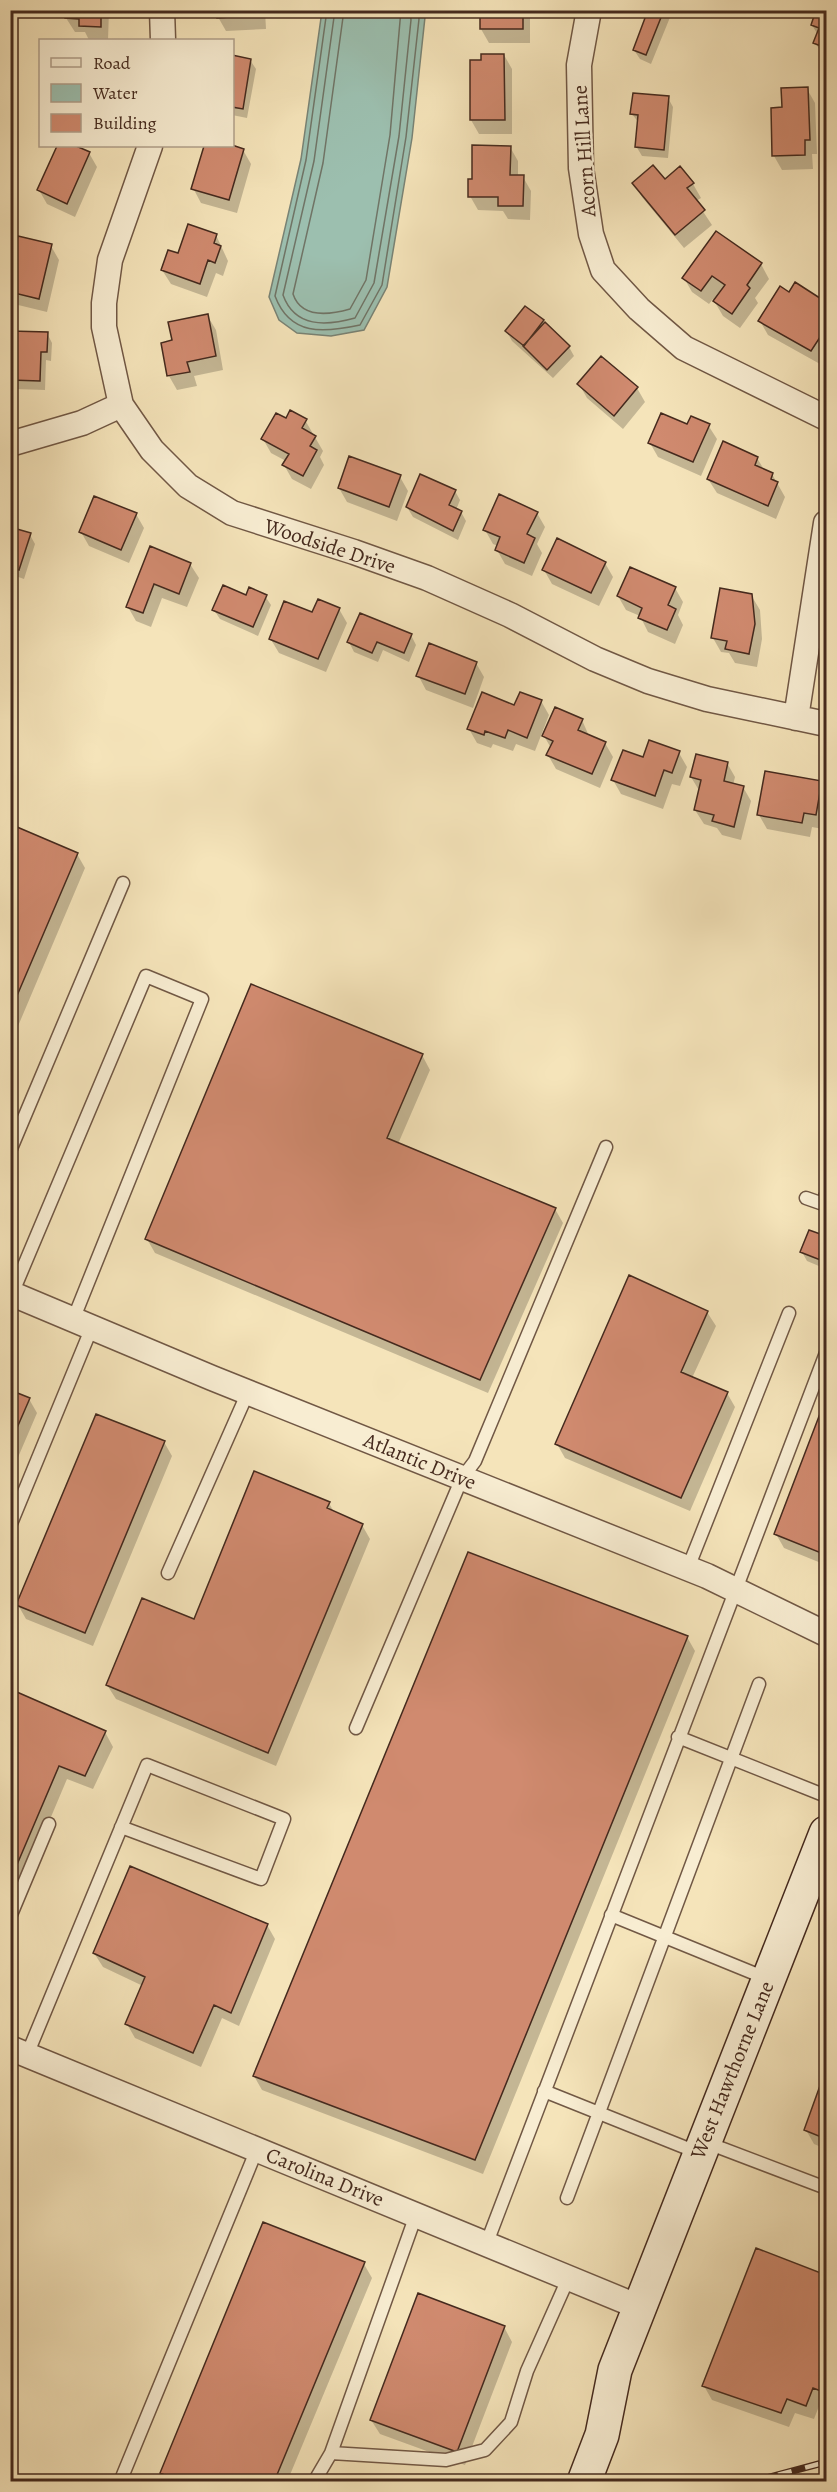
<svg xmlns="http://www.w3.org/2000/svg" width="837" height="2492" font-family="Alegreya,serif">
	<rect width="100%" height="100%" fill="#f5e4ba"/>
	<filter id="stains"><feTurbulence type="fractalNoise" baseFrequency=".00333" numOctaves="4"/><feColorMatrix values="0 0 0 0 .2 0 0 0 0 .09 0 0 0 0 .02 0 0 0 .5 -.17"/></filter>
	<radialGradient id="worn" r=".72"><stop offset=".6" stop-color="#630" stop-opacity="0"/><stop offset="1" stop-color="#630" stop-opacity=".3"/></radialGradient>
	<!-- water -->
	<path fill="#9cbfaf" stroke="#798375" stroke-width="1.5" d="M322,11H423L425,17L412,138L387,287L364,330L331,336L297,333L279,320L269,297L301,159Z"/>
	<!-- shadow -->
	<path fill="#0003" d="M67,10H109L108,40H89L85,32H75L66,18Z
		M218,10H265L266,29L226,31L218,17Z
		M481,10H530V43H489L481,29Z
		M650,10H673L651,64L640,59L634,50Z
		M818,10H826V58L815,43L818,35L812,25Z
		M504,55L512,69V134H479L471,120L483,62Z
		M232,57L250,60L256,69L247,118L232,115Z
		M807,89L815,103L817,154H812L813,169L782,170L774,156L783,109Z
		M668,98L673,107L668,158L642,156L636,146L639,123L632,114Z
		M232,141L236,148L243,150L251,164L237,213L201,203L193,188L206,146H232Z
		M59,146H72L89,153L97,167L75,217L47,204L39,190Z
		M510,147L518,161V177H523L531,191L530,220L508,219L503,211L478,210L470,196Z
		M665,181L693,184L701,198L696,201L712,225L684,248L642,197L634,183Z
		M216,235L228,261L223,276L216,273L207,297L171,284L162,270L179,255Z
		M51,246L59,260L47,312L14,304L10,298V272Z
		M761,264L769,279L755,298L758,303L740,328L723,316L713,299L709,304L692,292L684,278Z
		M796,284L826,304V354L820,364L768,335L760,321L789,294Z
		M207,315L216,330L223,370L194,376L197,386L177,390L169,376L162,344L174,341Z
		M543,321L569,347L574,356L553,378L512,341L507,332Z
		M47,333L52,343L51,361L46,360L45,390L15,389L10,380V366Z
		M601,358L637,388L645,402L623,429L587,398L579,384Z
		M286,420H305L323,451L320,457L324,465L311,489L292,479L284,465L286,461L271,453L263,439Z
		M708,425L717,439L701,476L658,457L650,443L688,426Z
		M757,458L765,471L772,474L785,497L776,519L717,493L708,479Z
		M400,477L408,491L397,521L347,502L339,488Z
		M455,491L460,500L456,510L461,512L466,521L458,540L413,517L407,507Z
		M537,513L545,527L537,544L542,553L532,576L505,564L497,550L498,546L493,544L485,530Z
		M136,514L144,528L129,563L89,546L81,532Z
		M10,529L30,535L35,544L24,579L10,574Z
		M151,548L190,564L199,578L187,607L162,598L151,627L136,621L128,607Z
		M605,563L613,577L599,606L552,584L544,570Z
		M675,588L683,602L678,615L683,625L675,644L648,632L640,616L626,610L618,596Z
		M751,595L760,610L762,639L757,667L735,663L729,653L721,652L713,638Z
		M265,596L271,605L258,636L220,619L214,610L247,597Z
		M339,609L347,623L326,672L279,653L270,638L313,614Z
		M411,635L416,645L409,662L383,650L378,662L354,652L349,642Z
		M476,663L484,677L473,708L426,690L418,675Z
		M541,701L549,715L535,751L516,744L513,751L493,744L491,748L477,743L469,729L515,707Z
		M582,720L589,736L605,743L613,757L600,788L556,769L548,755L551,748L544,736Z
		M679,753L687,767L680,786L672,784L663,809L621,794L613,780L644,759Z
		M727,763L735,777L733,785L743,787L751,801L741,840L722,835L717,828L704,824L695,810L700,792L691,777Z
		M821,783L826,792L823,829L812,827L810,837L767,829L759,815Z
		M10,825L77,854L85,868L10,1045Z
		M422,1055L430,1070L398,1144L555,1209L563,1223L488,1393L155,1253L147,1239Z
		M810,1232L826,1238V1269L807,1261L802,1252Z
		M707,1312L716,1326L692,1378L727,1393L735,1407L690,1511L565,1458L557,1444Z
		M10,1392L29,1399L37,1413L10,1476Z
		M826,1402V1565L784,1548L776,1534Z
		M164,1442L172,1456L93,1646L26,1619L18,1605Z
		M329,1503L335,1514L362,1525L370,1539L276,1766L116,1699L107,1685L195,1621Z
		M687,1637L695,1651L483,2174L262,2090L254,2076Z
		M10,1691L105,1732L113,1747L93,1789L67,1779L10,1914Z
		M267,1925L275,1939L239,2026L222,2018L201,2067L135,2038L127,2024L143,1986L103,1967L94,1953Z
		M826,2074V2149L814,2144L806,2130Z
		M757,2250L826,2276V2403L821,2401L814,2419L795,2413L789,2427L712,2400L704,2386Z
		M364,2264L372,2278L287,2482H167L162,2473Z
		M504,2327L512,2342L465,2465L380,2434L371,2420Z"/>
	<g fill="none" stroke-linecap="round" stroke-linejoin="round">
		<!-- shore -->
		<path stroke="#707466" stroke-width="1.5" d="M327,10L306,160L275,296C290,336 323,333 360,325L382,285L406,137L419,19L417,10
			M335,10L314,161L283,295C295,328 326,326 355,318L374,283L399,136L411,20L410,10
			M344,10L323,163L293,294C301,318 329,315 350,309L366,280L390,135L401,10"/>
	</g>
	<!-- building -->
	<path fill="#d08a6f" stroke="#452a1e" stroke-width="1.5" d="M65,10H101V27L79,26V19L65,18Z
		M216,10H258L259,15L217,18Z
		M480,10H523V29H480Z
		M648,10H664L646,55L633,50Z
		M816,10H826V48L813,43L819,28L811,25Z
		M481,54H504L505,120H470V60H481Z
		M232,55L251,59L243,109L232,107Z
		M808,87L810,140H805V155L772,156L771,108L782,107L781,88Z
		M633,93L669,96L664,150L635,147L638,115L630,114Z
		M232,145L244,149L229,200L191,189L204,146Z
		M472,145L511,146L510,175H524L523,206H498V197H468V179H472Z
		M57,146H76L90,152L67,204L37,190Z
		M653,165L665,179L680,166L694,183L687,188L705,210L675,235L632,183Z
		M188,224L217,234L214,243L221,246L215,263L208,260L200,284L161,270L168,250L178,253Z
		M716,231L762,263L747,285L750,288L732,314L713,301L725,285L712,276L701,291L682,278Z
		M18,236L52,244L39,299L10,292V265Z
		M795,282L826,302V328L811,351L758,321L780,286L789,292Z
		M525,306L544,320L524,346L505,331Z
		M208,314L216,356L187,362L190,372L167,376L161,343L172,340L168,322Z
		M545,322L570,346L547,370L523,346Z
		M10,331L48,332L47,352H41L40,381L10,380Z
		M601,356L638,387L614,416L577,384Z
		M290,410L307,419L302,428L316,436L310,446L317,450L303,476L282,465L289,454L261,439L276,413L286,418Z
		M661,413L687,424L691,416L710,424L693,462L648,443Z
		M723,441L758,457L755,465L773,473L771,479L778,482L768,506L707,479Z
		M349,456L401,475L389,507L338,488Z
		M420,474L456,490L449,505L462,511L453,531L406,507Z
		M499,494L538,512L527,534L535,538L524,563L495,550L500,537L483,530Z
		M94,496L137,513L121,550L79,532Z
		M10,527L31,533L19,570L10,567Z
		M557,538L606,562L591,593L542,570Z
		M150,546L191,563L179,594L154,584L143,613L126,607Z
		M630,567L676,587L668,605L676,609L667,630L638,618L642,608L617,596Z
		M223,585L246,595L249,587L267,595L253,627L212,610Z
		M720,588L752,594L755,624L749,654L725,649L727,641L711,638Z
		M318,599L340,608L318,659L269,639L284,601L312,612Z
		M360,613L412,634L404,653L377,642L372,653L347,642Z
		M429,643L477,662L465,694L416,676Z
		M482,692L514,705L520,692L542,700L527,738L508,730L505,738L485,731L484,735L467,729Z
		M555,707L583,719L578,730L606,742L592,774L546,755L553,741L542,736Z
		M649,740L680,751L672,773L664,770L655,796L611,780L623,750L643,757Z
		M696,754L728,762L724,781L744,786L734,827L712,821L714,815L694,810L701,780L690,777Z
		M765,771L822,781L816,815L804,813L802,823L757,815Z
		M10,824L78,853L10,1012Z
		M251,984L423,1054L387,1138L556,1208L480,1380L145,1239Z
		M826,1175V1197L819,1194Z
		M809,1230L826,1236V1251L823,1261L800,1252Z
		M629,1275L708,1311L681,1372L728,1392L681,1498L555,1444Z
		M10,1390L30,1398L10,1444Z
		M826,1398V1555L774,1534Z
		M96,1414L165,1441L85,1633L16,1605Z
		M254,1471L330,1502L327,1508L363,1524L268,1753L106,1685L142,1598L194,1619Z
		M468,1552L688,1636L475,2160L253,2076Z
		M10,1689L106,1731L85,1776L59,1766L10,1881Z
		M130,1866L268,1924L231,2013L214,2005L193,2053L125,2024L145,1977L93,1953Z
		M826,2069V2139L804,2130Z
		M263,2222L365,2262L274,2482H181L160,2473Z
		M756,2248L826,2275V2393L813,2388L806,2406L787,2399L781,2413L702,2386Z
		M418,2293L505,2326L457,2452L370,2420Z"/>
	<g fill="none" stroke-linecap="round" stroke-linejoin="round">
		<!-- lane casing -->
		<g stroke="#715845" stroke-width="15">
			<path id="lane" d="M10,1151L123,883
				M806,1198L826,1205
				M12,1294L146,976L202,999L73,1320
				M10,1526L92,1327
				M688,1568L789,1313
				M168,1573L248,1392
				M356,1728L462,1478L475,1461L606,1147
				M678,1737L826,1796
				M611,1915L768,1979
				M10,1917L49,1824
				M27,2055L147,1765L284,1819L261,1879L121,1827
				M544,2091L699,2153
				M705,2142L826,2188
				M567,2198L759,1684
				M416,2215L331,2453L446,2460L485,2450L511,2422L527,2371L568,2279
				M486,2245L826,1353
				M120,2482L257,2149
				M314,2482L331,2453"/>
		</g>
		<!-- street casing -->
		<g stroke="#715845" stroke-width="27">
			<path id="street" d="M162,10L163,40
				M589,10L579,65L581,168L591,234L603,270L639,309L684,348L826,418
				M150,146L110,260L104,303V327L121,405L152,450L188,486L232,513L354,552L427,578L510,615L595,659L648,681L707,699L826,724
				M10,444L82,423L121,405
				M796,718L826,523
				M10,1293L212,1378L707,1576L826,1634
				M10,2048L639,2307"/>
		</g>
		<!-- secondary casing -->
		<g stroke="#452a1e" stroke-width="36">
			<path id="secondary" d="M584,2482L602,2435L615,2370L826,1833"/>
		</g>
		<!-- lane -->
		<use href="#lane" stroke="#f8edd2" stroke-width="12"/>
		<!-- street -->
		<use href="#street" stroke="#f8edd2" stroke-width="24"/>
		<!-- secondary -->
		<use href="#secondary" stroke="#f8edd2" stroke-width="33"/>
		<!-- rail casing -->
		<g stroke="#452a1e" stroke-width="7">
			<path id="rail" d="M751,2482L826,2462
				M801,2482L826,2475"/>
		</g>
		<!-- rail -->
		<use href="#rail" stroke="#f8edd2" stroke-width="4.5" stroke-dasharray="14" stroke-linecap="butt"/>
	</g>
	<g text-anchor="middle" stroke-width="4.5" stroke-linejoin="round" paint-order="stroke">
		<!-- street labels -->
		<g font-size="21" fill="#452a1e" stroke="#f8edd2">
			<text transform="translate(584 151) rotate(-94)" y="7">Acorn Hill Lane</text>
			<text transform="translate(330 546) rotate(18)" y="7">Woodside Drive</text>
			<text transform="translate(420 1461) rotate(22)" y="7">Atlantic Drive</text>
			<text transform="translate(732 2070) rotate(-68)" y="7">West Hawthorne Lane</text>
			<text transform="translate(325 2177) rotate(22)" y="7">Carolina Drive</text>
		</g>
	</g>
	<!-- margin -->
	<rect width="837" height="2492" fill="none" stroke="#f5e4ba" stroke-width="36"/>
	<rect x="12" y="12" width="813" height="2468" fill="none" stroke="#452a1e" stroke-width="3"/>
	<rect x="18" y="18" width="801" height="2456" fill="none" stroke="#452a1e" stroke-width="1.5"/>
	<!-- legend -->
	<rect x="39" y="39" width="195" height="108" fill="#f8edd2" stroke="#b09f8a" stroke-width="1.5"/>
	<rect x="51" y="58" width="30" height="9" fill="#f8edd2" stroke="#b09f8a" stroke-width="1.5"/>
	<text x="93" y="69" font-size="18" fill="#452a1e">Road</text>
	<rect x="51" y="84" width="30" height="18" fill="#9cbfaf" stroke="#b09f8a" stroke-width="1.5"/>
	<text x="93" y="99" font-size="18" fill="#452a1e">Water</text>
	<rect x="51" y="114" width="30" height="18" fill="#d08a6f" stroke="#b09f8a" stroke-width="1.5"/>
	<text x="93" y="129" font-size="18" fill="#452a1e">Building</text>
	<rect width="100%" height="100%" filter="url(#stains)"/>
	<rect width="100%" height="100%" fill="url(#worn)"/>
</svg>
